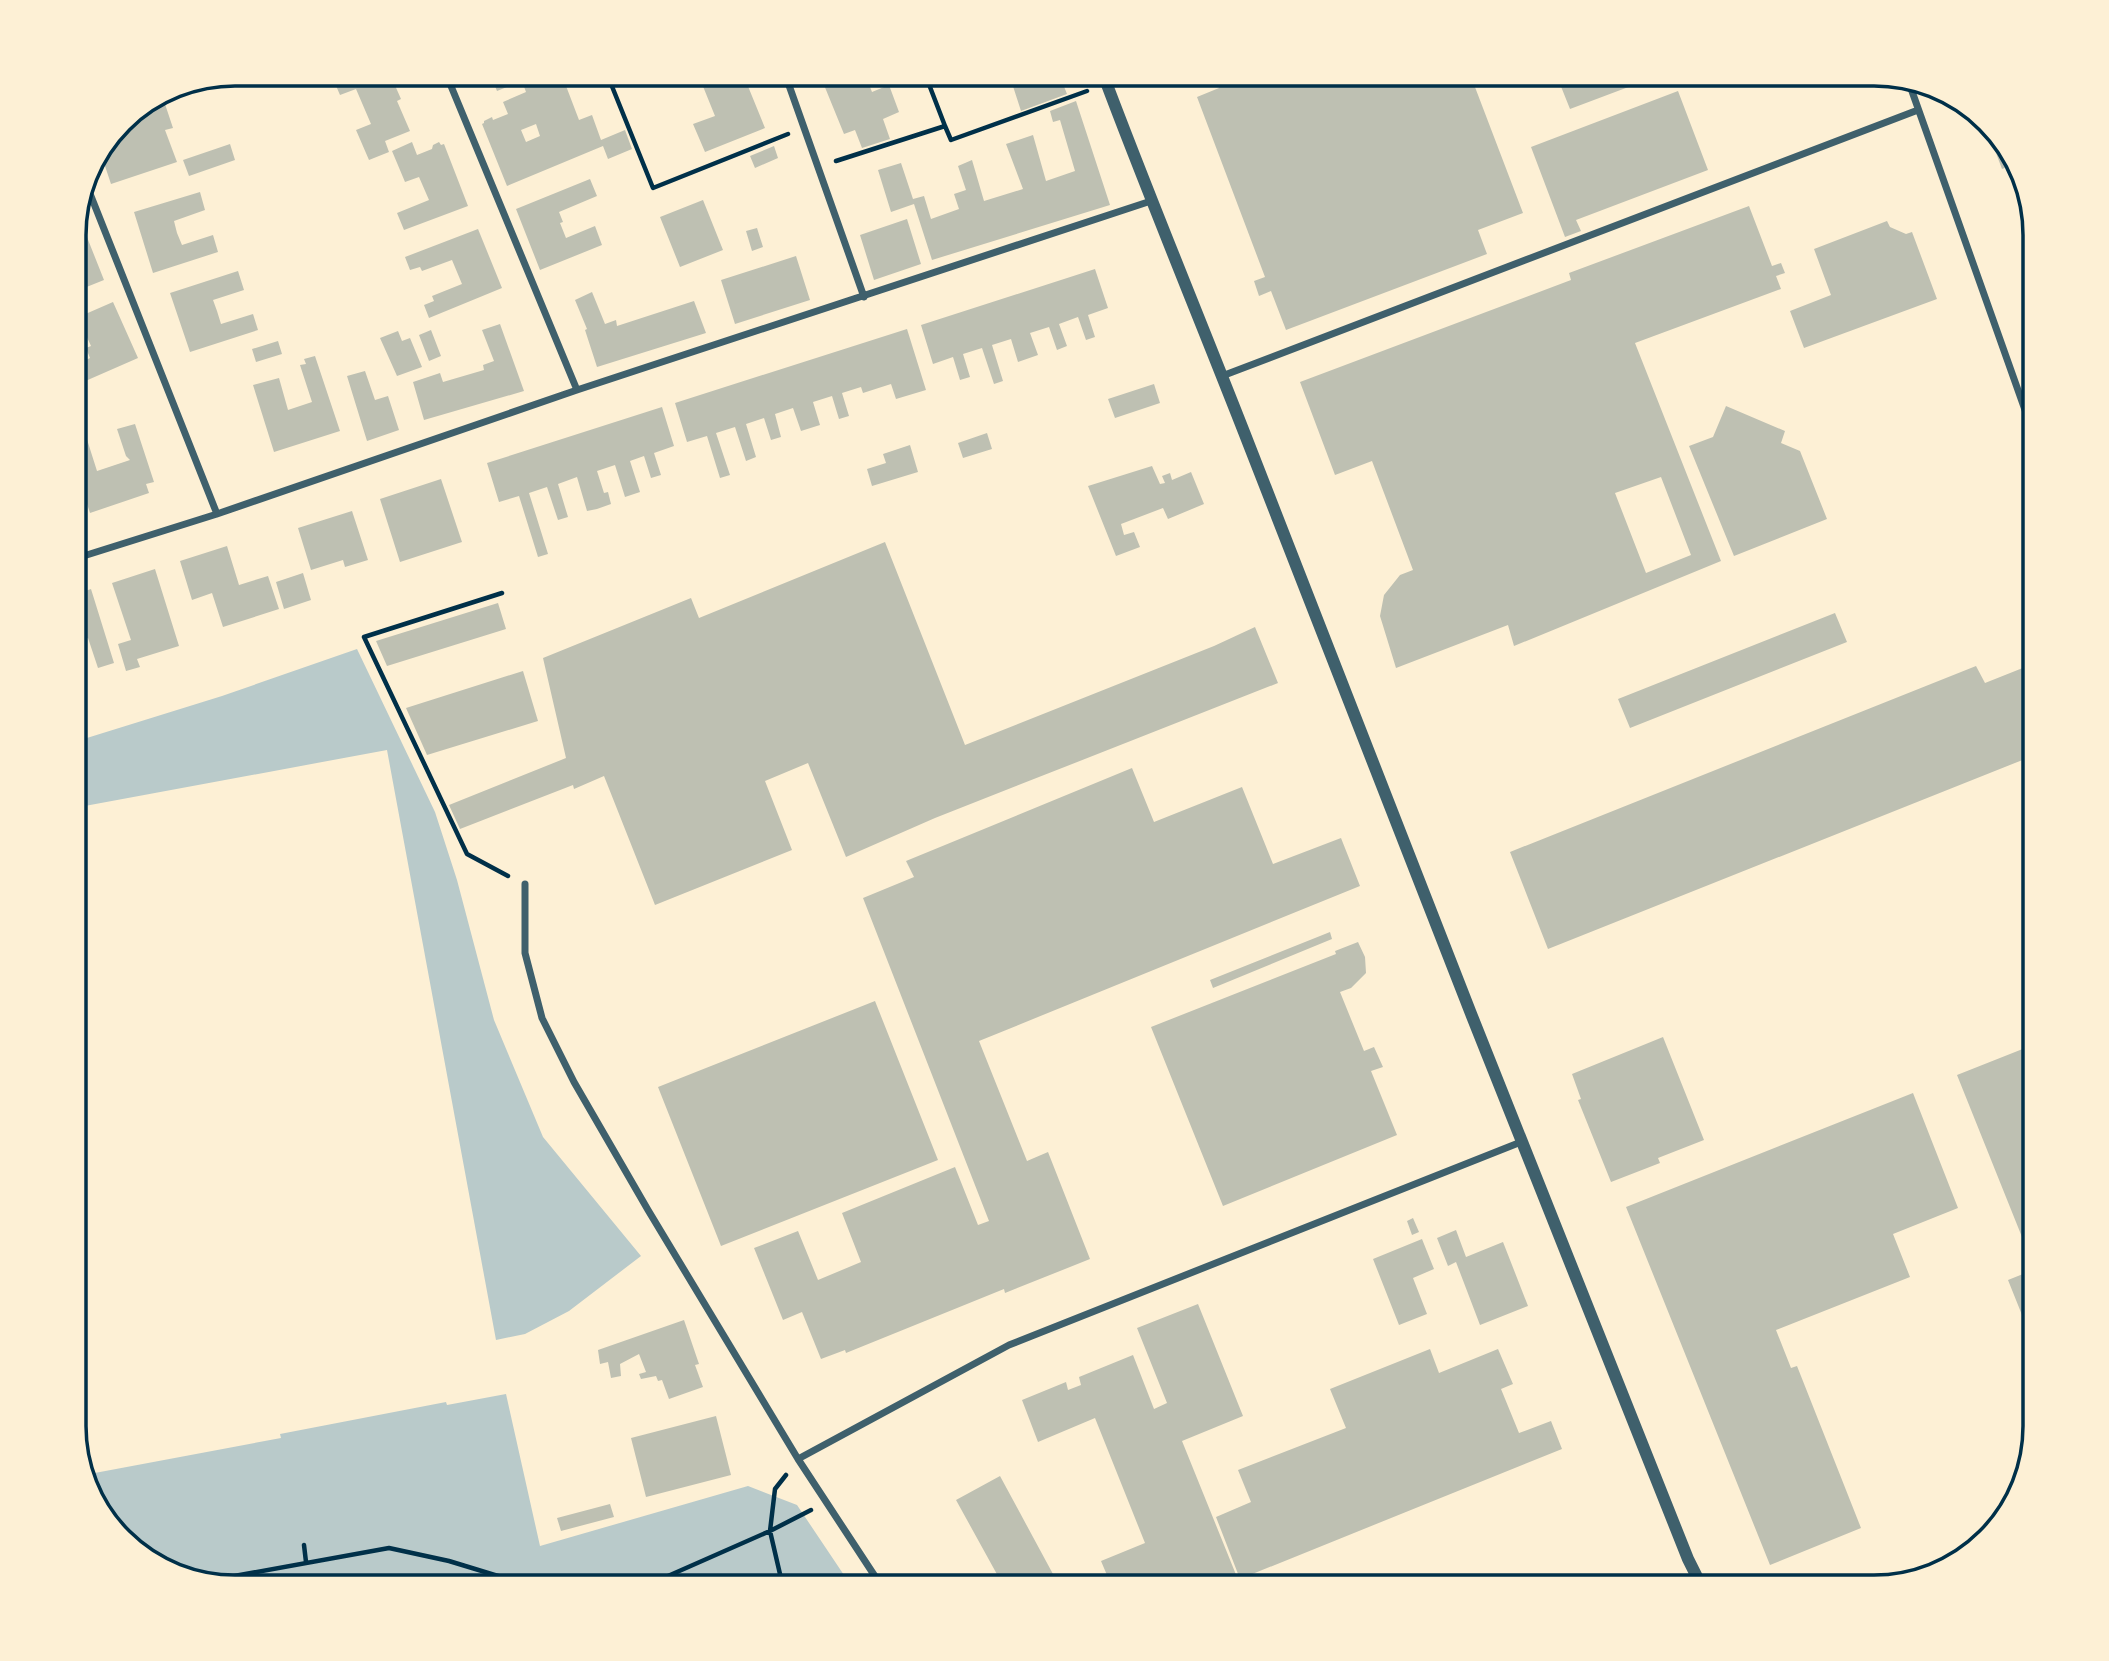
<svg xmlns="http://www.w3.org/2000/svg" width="2109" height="1661" font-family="Commissioner,sans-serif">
	<rect width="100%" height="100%" fill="#fdf0d5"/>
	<!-- green -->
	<path fill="#b9caca" d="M357,649L435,812L457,880L494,1020L543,1137L641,1256L569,1311L525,1334L496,1340L387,750L74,808V742L222,696Z
		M506,1394L540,1546L748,1486L797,1505L852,1587H234L183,1579L129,1548L90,1498L84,1475L281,1438L280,1434L446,1402L447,1405Z"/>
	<!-- building -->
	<path fill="#bec0b2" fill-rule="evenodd" d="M331,74H373L374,76L390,74L401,99L397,101L410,131L385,141L389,152L369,160L356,130L371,124L356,89L340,95Z
		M490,74H574L563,78L579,120L592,115L601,140L625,130L632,149L608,159L603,146L507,186L482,124L484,123V121L492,117L493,120L508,114L503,102L526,92L522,81L497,91ZM536,124L540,136L526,142L521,130Z
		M698,74H743L765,128L705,152L693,124L715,116Z
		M838,74H865L872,92L889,85L899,112L883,119L890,139L862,148L855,130L844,134L822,80Z
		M972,74H1001L975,82Z
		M1018,74H1059L1067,94L1021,111L1011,80L1019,77Z
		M1214,74H1470L1523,213L1478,230L1487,254L1286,330L1271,291L1259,296L1254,281L1265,277L1197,97L1219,88Z
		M1556,74H1663L1570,109Z
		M194,82L196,89L164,99L162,92L173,86Z
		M1678,91L1708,170L1576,220L1581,231L1565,237L1531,147Z
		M163,98L173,128L165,130L177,162L111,184L100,151L128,114L142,105Z
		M1076,101L1110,205L932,260L914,204L891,212L878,170L901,163L913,199L924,196L931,219L959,209L954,194L966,190L958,166L972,160L984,201L1023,189L1006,144L1033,135L1046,181L1075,171L1060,120L1053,122L1050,111Z
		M1991,127L2018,163L2002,169L1987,129Z
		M412,142L417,155L432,149L433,145L439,142L441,145L444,144L468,206L404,230L397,213L429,200L419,177L405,182L392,151Z
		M230,144L235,160L189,176L183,160Z
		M774,146L778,158L755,168L750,156Z
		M590,179L597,196L559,212L563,222L560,223L566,238L595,226L602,245L540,270L516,209Z
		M200,192L205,210L174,221L177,233L182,245L213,235L218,252L153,273L134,212Z
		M703,200L723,250L680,267L660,217Z
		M1749,206L1772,266L1781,263L1785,273L1776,276L1781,289L1635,343L1721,561L1514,646L1508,625L1396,668L1380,616L1384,595L1400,575L1413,570L1372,461L1335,475L1300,382L1571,280L1569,273ZM1661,477L1691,555L1646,573L1615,493Z
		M79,217L104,280L74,292V224L75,219Z
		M907,219L921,264L874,280L860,235Z
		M1887,221L1890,227L1906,234L1912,232L1937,299L1804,348L1790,311L1831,295L1814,249Z
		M2032,221L2035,235V261L2022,225Z
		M757,228L763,247L752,251L746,231Z
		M478,229L502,288L429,318L424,305L434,301L432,296L462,284L452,260L422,271L420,267L410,270L405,257Z
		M796,256L810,300L735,324L721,280Z
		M1095,269L1108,308L1088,315L1095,337L1086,340L1078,317L1059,324L1067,346L1057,350L1049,327L1030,333L1038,355L1018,362L1011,339L992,345L1003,381L994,384L982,348L963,354L970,377L960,380L953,357L933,364L921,325Z
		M238,271L244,290L213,300L217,311L221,324L253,314L258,330L190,352L170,293Z
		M592,292L605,324L616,320L617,326L694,301L706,333L597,367L585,330L587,329L575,300Z
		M113,302L138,358L74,386V366L90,358L86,348L91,346L86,335L74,340V319Z
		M2035,316V346L2026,319Z
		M500,324L524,391L424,420L413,382L440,373L443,382L484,370L483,365L494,361L482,330Z
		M907,329L926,390L896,399L891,384L863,393L861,387L842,393L849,416L839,419L832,396L813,402L820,425L801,431L793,408L775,414L781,437L771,440L764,418L746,424L756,457L746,461L735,427L716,433L730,475L720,478L707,436L687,442L675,403Z
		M431,330L441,356L429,361L419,335Z
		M398,331L402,341L410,338L422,367L397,376L380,338Z
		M278,341L282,354L256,362L252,349Z
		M315,356L340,431L274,452L253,385L279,378L288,410L312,402L300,365L306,364L304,359Z
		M365,371L375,400L388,396L399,430L367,441L347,376Z
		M1154,384L1160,403L1115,418L1108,399Z
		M1726,406L1785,431L1781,443L1800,451L1827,519L1734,556L1689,446L1713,437Z
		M662,407L674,446L654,453L661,475L651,478L644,456L630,461L640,492L625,497L615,465L597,471L604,493L608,492L611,504L597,509L587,511L577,477L558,484L568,517L558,520L547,487L529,493L548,554L538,557L519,496L499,502L487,463Z
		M135,424L154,482L146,484L149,493L90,513L74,464V433L84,430L97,471L130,460L126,456L117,429Z
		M987,433L992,449L963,458L958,443Z
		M910,445L918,472L872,486L867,469L886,463L883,454Z
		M1152,466L1160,484L1165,483L1162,476L1170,473L1172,480L1191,472L1204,504L1168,519L1163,508L1121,524L1124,535L1134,532L1140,547L1116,556L1088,486Z
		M441,479L462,542L400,562L380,499Z
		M352,511L368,560L345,567L343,560L311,570L298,528Z
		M885,542L965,745L1214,646L1255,627L1278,683L935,818L846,857L808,763L765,781L792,850L655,905L604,776L574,789L573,785L460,829L449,805L566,758L543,658L691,598L699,618Z
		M227,546L239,585L268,576L279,609L223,627L212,593L192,600L180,561Z
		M155,569L179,646L137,659L140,667L126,671L118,644L131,640L112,583Z
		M303,573L311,600L284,609L276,582Z
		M91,589L114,663L98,668L88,638L74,642V595Z
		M498,603L506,629L387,666L376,641Z
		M1835,613L1847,642L1630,728L1618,699Z
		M2035,663V755L1548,949L1510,852L1976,666L1985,683Z
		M523,671L538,721L427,755L406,708Z
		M1132,768L1154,822L1242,787L1273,864L1341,838L1360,886L979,1041L1027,1161L1048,1152L1090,1259L1005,1293L1004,1289L846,1353L845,1350L821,1359L802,1312L783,1320L754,1248L798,1231L818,1280L861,1262L842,1213L955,1167L978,1225L989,1221L863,898L914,877L906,861Z
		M1330,932L1332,939L1213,988L1210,980Z
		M1358,942L1365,957L1366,973L1351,988L1340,992L1364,1051L1374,1047L1383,1067L1371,1071L1397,1135L1223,1206L1151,1027L1336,954L1335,951Z
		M875,1001L938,1160L721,1246L658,1087Z
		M1663,1037L1704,1140L1658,1158L1660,1163L1611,1182L1578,1100L1581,1099L1572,1074Z
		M2035,1044V1238L2024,1242L1957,1075Z
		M1913,1093L1958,1208L1893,1234L1910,1277L1776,1330L1791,1368L1797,1366L1861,1528L1770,1565L1626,1207Z
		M1413,1218L1419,1232L1412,1235L1407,1221Z
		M1456,1230L1466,1257L1503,1242L1528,1306L1480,1325L1456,1262L1448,1266L1437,1238Z
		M1422,1239L1434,1269L1413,1278L1427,1314L1399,1325L1373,1259Z
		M2033,1270L2035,1276V1333L2030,1335L2008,1280Z
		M1198,1304L1243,1416L1182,1441L1241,1587H1112L1101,1561L1145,1543L1095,1418L1038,1442L1022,1400L1066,1382L1068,1390L1081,1385L1079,1377L1133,1355L1154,1409L1167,1403L1137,1328Z
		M684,1320L699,1364L695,1365L703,1387L669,1399L662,1380L658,1381L656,1376L641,1379L639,1374L646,1372L639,1354L620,1364L621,1376L611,1378L608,1362L600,1364L598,1350Z
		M1430,1349L1439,1373L1498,1349L1513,1384L1501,1389L1519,1433L1551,1421L1562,1449L1240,1579L1216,1517L1251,1502L1238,1470L1346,1428L1330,1389Z
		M716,1416L731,1475L646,1497L631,1438Z
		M1000,1476L1060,1587H1004L956,1500Z
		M610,1504L614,1517L561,1531L557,1518Z"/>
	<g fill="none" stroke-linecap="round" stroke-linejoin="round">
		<!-- path -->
		<path stroke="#003049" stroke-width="4.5" d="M607,74L653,188L788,134
			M945,126L951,140L1087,91
			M836,161L945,126L925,74
			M502,593L364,637L467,854L508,876
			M304,1545L306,1562
			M201,1582L389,1548L449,1561L534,1587
			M643,1587L770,1531L811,1510
			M783,1587L770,1531L775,1489L786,1475"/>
		<!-- minor -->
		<path stroke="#3f606c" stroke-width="7" d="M446,74L577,390
			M785,74L864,297
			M1908,80L2035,438
			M85,181L217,514
			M1222,376L1918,110
			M74,559L217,514L577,390L1151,201
			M525,884V953L542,1018L574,1082L648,1210L798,1459L1009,1345L1521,1142
			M798,1459L882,1587"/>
		<!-- tertiary -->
		<path stroke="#3f606c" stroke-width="12" d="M1103,74C1148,194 1197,312 1244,432C1389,809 1538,1184 1688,1559L1702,1587"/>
	</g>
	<!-- crop -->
	<path d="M0 0H2109V1661H0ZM235 86H1874A149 149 0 0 1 2023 235V1426A149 149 0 0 1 1874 1575H235A149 149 0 0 1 86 1426V235A149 149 0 0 1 235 86Z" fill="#fdf0d5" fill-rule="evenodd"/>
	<path fill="none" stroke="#003049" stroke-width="3.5" d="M235 86H1874A149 149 0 0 1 2023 235V1426A149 149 0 0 1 1874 1575H235A149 149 0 0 1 86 1426V235A149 149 0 0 1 235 86Z"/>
</svg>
